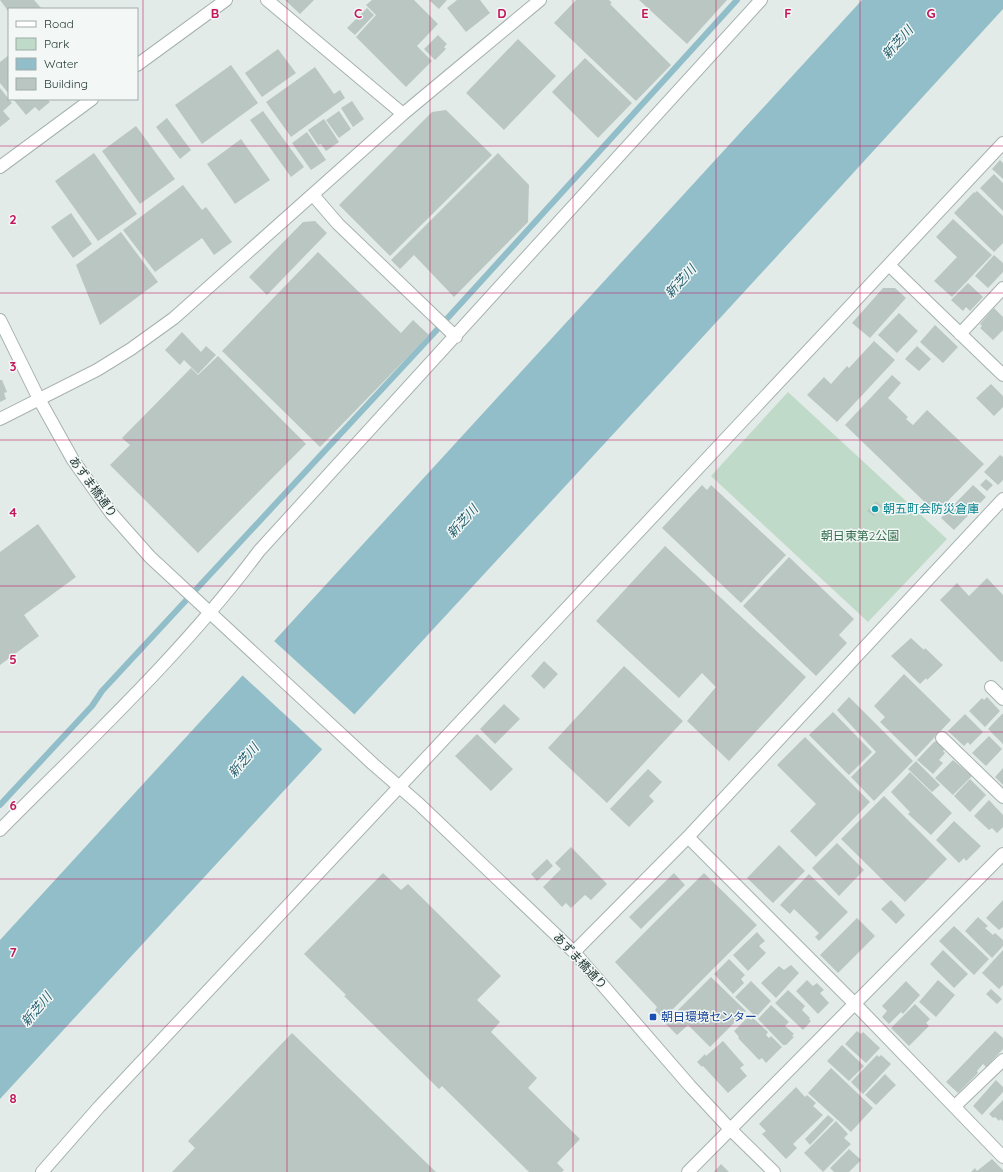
<svg xmlns="http://www.w3.org/2000/svg" width="1003" height="1172" font-family="Quicksand,'Noto Sans JP',sans-serif">
	<rect width="100%" height="100%" fill="#e3ebe8"/>
	<!-- green -->
	<path fill="#bfdac8" d="M788,392L947,539L868,622L711,476Z"/>
	<!-- water -->
	<path fill="#92bec9" d="M862,0H1003V9C671,374 334,735 0,1099V940Z"/>
	<!-- pier -->
	<path fill="#e3ebe8" d="M273,640L355,715L323,750L241,674Z"/>
	<g fill="none" stroke-linecap="round" stroke-linejoin="round">
		<!-- stream -->
		<path stroke="#92bec9" stroke-width="6" d="M0,805L92,706L102,691L434,333L737,0"/>
	</g>
	<!-- building -->
	<path fill="#b9c6c1" d="M0,0H34L42,9H9V12Z
		M285,0H314L300,14Z
		M372,0H414L438,24L417,46L432,61L406,87L356,37L376,15L366,5Z
		M429,0H447L439,9Z
		M457,0H480L490,13L466,32L447,8Z
		M576,0H609L612,3L610,4L671,65L636,101L554,23Z
		M639,0H727L687,44Z
		M367,8L374,15L355,35L347,28Z
		M438,35L447,44L444,47L446,49L435,60L424,49Z
		M518,39L556,76L504,130L466,93Z
		M278,49L296,73L262,97L245,73Z
		M9,55V94L0,83V62Z
		M585,58L632,103L598,138L552,92Z
		M231,65L258,103L202,144L175,105Z
		M315,67L334,94L340,90L345,98L291,137L266,102Z
		M0,88L12,103L3,111L10,119L0,127Z
		M13,99H47L50,102L39,111L35,107L26,115Z
		M352,101L364,119L353,127L341,108Z
		M446,110L492,155L390,256L339,205L432,112Z
		M263,111L304,167L291,177L250,120Z
		M339,111L351,129L339,138L326,120Z
		M167,118L191,150L180,159L156,127Z
		M324,119L339,142L326,151L321,144L318,145L308,130Z
		M136,126L175,179L140,204L102,151Z
		M307,132L326,160L311,170L292,143Z
		M241,139L270,180L235,204L207,164Z
		M94,153L137,214L98,241L55,181Z
		M498,153L529,185L528,222L454,297L414,255L400,269L391,260Z
		M1000,160L1003,163V179L992,169Z
		M994,174L1003,183V211L980,188Z
		M183,185L202,210L206,207L232,242L214,255L202,238L155,272L123,230Z
		M977,191L1003,216V243L994,252L954,213L974,192L975,193Z
		M71,213L92,244L73,258L51,227Z
		M953,219L992,255L952,297L934,281L957,257L936,237Z
		M315,221L327,233L267,295L249,277L303,222Z
		M121,232L158,282L100,325L76,265Z
		M318,252L401,333L413,320L429,335L320,447L222,351Z
		M994,255L1003,263V272L988,288L975,276Z
		M968,283L983,297L970,311L966,307L963,311L951,300Z
		M883,288H895L906,298L870,338L852,323Z
		M994,308L1003,317V330L993,340L980,328L982,326L980,324Z
		M899,313L918,331L897,353L878,335Z
		M935,325L958,347L943,363L920,342Z
		M182,332L201,352L206,346L216,355L198,374L184,360L180,365L165,350Z
		M874,341L895,360L837,422L807,395L824,377L831,384L847,366L849,368Z
		M917,346L931,359L919,371L905,359Z
		M218,356L306,444L198,553L110,465L130,445L122,438L191,368L198,375Z
		M892,375L901,383L888,398L908,417L906,419L913,425L927,410L984,464L936,513L845,425Z
		M0,380H2L7,392L4,393L6,399L0,402Z
		M991,384L1003,396V407L994,416L976,398Z
		M1000,455L1003,457V480L998,485L984,472Z
		M986,479L993,485L987,491L980,485Z
		M702,485L707,490L711,485L786,555L741,603L662,528Z
		M973,485L986,497L954,530L941,518Z
		M876,501L882,506L874,516L867,511Z
		M38,524L76,577L24,615L39,636L0,665V552Z
		M665,546L806,677L729,761L687,721L716,687L702,673L679,698L596,621Z
		M789,557L854,619L839,635L847,643L816,676L743,606Z
		M987,578L1003,595V661L1001,662L940,600L957,583L969,596Z
		M911,638L924,650L925,648L943,665L927,680L926,678L920,684L891,656Z
		M544,661L558,674L544,689L531,676Z
		M624,666L683,721L607,803L548,748Z
		M904,674L951,720L916,757L880,722L885,717L874,706Z
		M849,697L913,761L874,801L851,777L876,752L837,710Z
		M987,697L1000,711L985,727L969,711L982,698L984,700Z
		M504,704L520,719L495,744L480,729Z
		M833,712L872,752L849,775L809,735Z
		M965,714L983,732L970,745L968,742L964,746L948,731Z
		M1002,714H1003V744L988,729Z
		M477,734L513,769L491,791L455,756Z
		M989,736L1002,749L986,766L972,753Z
		M805,737L870,802L816,857L790,831L816,804L777,765Z
		M937,741L945,749L943,751L945,753L939,760L943,763L933,774L917,760L934,742Z
		M953,760L972,776L953,795L935,778Z
		M916,761L940,785L932,792L908,769Z
		M1003,768V785L995,777Z
		M648,769L662,782L649,796L654,801L629,827L610,809Z
		M910,772L952,813L931,835L908,814L910,812L905,807L891,792Z
		M970,779L986,795L970,812L954,796Z
		M884,796L947,859L905,902L841,839Z
		M989,800L1003,815V827L997,833L992,828L989,830L974,816Z
		M954,821L981,846L966,861L964,858L959,863L936,840Z
		M837,843L864,870L839,896L812,868Z
		M779,845L805,871L773,903L747,878Z
		M571,847L607,884L591,900L585,895L571,908L566,903L562,907L543,887L561,869L555,863Z
		M547,859L553,866L537,881L531,874Z
		M383,873L401,890L408,884L501,976L477,1000L500,1022L491,1032L537,1078L528,1088L580,1139L557,1163L564,1170L562,1172H529L442,1086L439,1089L344,996L346,995L304,954Z
		M674,873L685,885L641,929L629,917Z
		M704,873L757,925L663,1019L655,1010L657,1007L615,962Z
		M809,874L848,912L819,941L815,937L819,933L794,909L790,914L780,905Z
		M891,900L905,915L896,924L881,909Z
		M1003,900V927L999,930L986,918Z
		M978,917L988,926L985,928L993,935L995,933L1003,940V946L992,958L965,931Z
		M857,918L875,936L838,973L820,955Z
		M954,926L989,959L974,975L939,941Z
		M757,932L765,941L759,946L766,953L748,971L733,955Z
		M943,950L968,974L954,988L930,964Z
		M1003,950V985L999,989L982,973Z
		M729,959L745,975L741,979L744,983L733,994L714,974Z
		M791,965L799,973L776,998L761,983L779,966L784,970Z
		M711,977L746,1011L710,1047L688,1025L677,1035L665,1023Z
		M807,980L813,986L817,983L824,990L820,993L829,1003L818,1014L796,991Z
		M938,980L955,995L936,1017L919,1002Z
		M751,981L771,1001L756,1017L735,997Z
		M906,981L920,995L903,1014L901,1012L889,1024L882,1017L887,1011L882,1006Z
		M991,989L1002,999L997,1004L986,994Z
		M788,990L805,1006L802,1010L810,1018L809,1019L811,1021L803,1030L775,1003Z
		M915,1004L930,1019L926,1023L929,1026L909,1046L891,1028Z
		M771,1005L789,1022L785,1026L794,1034L792,1036L794,1037L786,1045H783L758,1019Z
		M748,1017L751,1020L753,1018L768,1032L766,1035L769,1038L771,1036L782,1047L766,1063L762,1058L759,1060L738,1038L739,1037L734,1031Z
		M857,1031L861,1034L863,1032L880,1048L866,1063L845,1044Z
		M995,1031L1003,1038V1049L986,1067L983,1064L977,1071L978,1073L958,1093L946,1082Z
		M292,1033L436,1172H172L195,1148L188,1141Z
		M723,1041L744,1065L740,1068L747,1076L728,1093L703,1066L702,1067L697,1062L705,1054L706,1056Z
		M842,1045L864,1066L849,1081L827,1061Z
		M877,1055L879,1057L881,1055L891,1064L863,1094L851,1082Z
		M831,1068L873,1108L851,1132L808,1093Z
		M885,1074L896,1085L876,1105L865,1095Z
		M996,1080L1003,1087V1092L982,1115L973,1106Z
		M796,1087L805,1097L807,1095L816,1103L813,1106L823,1115L793,1144L797,1148L786,1159L762,1134L766,1131L759,1124Z
		M1003,1100V1121L1000,1119L999,1121L995,1117L993,1118L989,1114Z
		M828,1115L834,1120L810,1145L805,1139Z
		M836,1121L848,1134L844,1138L851,1144L823,1172L804,1153Z
		M849,1149L861,1160L849,1172H834L830,1168Z
		M992,1159L1003,1170V1172H971L975,1168L977,1171Z
		M721,1164L729,1172H714Z"/>
	<g fill="none" stroke-linecap="round" stroke-linejoin="round">
		<!-- minor casing -->
		<g stroke="#a6b2af" stroke-width="14">
			<path id="minor" d="M267,0L403,114
				M137,65L226,0
				M0,167L92,99
				M313,195L338,224L456,337
				M889,265L1003,375
				M0,320L39,399L73,460L111,513L150,557L373,764L419,804L574,952L690,1086L730,1129L774,1172
				M960,334L1003,288
				M0,419L97,370L131,349L174,318L403,114L540,0
				M991,687L1003,699
				M942,738L1003,797
				M0,830C89,740 183,653 259,551L761,0
				M688,837L854,1003L1003,1157
				M574,952L688,837L1003,499
				M955,1106L1003,1060
				M42,1172L99,1107L1003,143
				M688,1172L1003,854"/>
		</g>
		<!-- minor -->
		<use href="#minor" stroke="#fff" stroke-width="12"/>
	</g>
	<!-- grid -->
	<path fill="none" stroke="#c2185b" stroke-width="1" stroke-opacity="0.55" d="M143,0V1172M287,0V1172M430,0V1172M573,0V1172M716,0V1172M860,0V1172M0,146H1003M0,293H1003M0,440H1003M0,586H1003M0,732H1003M0,879H1003M0,1026H1003"/>
	<!-- markers -->
	<circle fill="#0f9aa8" stroke="#f3f8f6" stroke-width="1.5" cx="875" cy="509" r="4"/>
	<rect fill="#1a4fb4" stroke="#f3f8f6" stroke-width="1.5" x="649" y="1013" width="8" height="8" rx="2"/>
	<g text-anchor="middle" stroke-width="3" stroke-linejoin="round" paint-order="stroke">
		<!-- street labels -->
		<g font-size="12" fill="#253a36" stroke="#f3f8f6">
			<text transform="translate(93 487) rotate(54)" y="4">あずま橋通り</text>
			<text transform="translate(580 961) rotate(47)" y="4">あずま橋通り</text>
		</g>
		<!-- culture labels -->
		<g font-size="12" fill="#0d838f" stroke="#f3f8f6" text-anchor="start">
			<text x="883" y="513">朝五町会防災倉庫</text>
		</g>
		<!-- park labels -->
		<g font-size="12" fill="#346c4d" stroke="#f3f8f6">
			<text x="860" y="540">朝日東第2公園</text>
		</g>
		<!-- transit labels -->
		<g font-size="12" fill="#164399" stroke="#f3f8f6" text-anchor="start">
			<text x="661" y="1021">朝日環境センター</text>
		</g>
		<!-- water labels -->
		<g font-size="13" font-style="italic" fill="#265f6f" stroke="#f3f8f6">
			<text transform="translate(897 42) rotate(-48)" y="5">新芝川</text>
			<text transform="translate(680 281) rotate(-48)" y="5">新芝川</text>
			<text transform="translate(462 521) rotate(-48)" y="5">新芝川</text>
			<text transform="translate(243 760) rotate(-50)" y="5">新芝川</text>
			<text transform="translate(36 1009) rotate(-50)" y="5">新芝川</text>
		</g>
	</g>
	<g font-size="13" text-anchor="middle" font-weight="bold" fill="#c2185b" stroke="#f3f8f6" stroke-width="3" stroke-linejoin="round" paint-order="stroke">
		<text x="215" y="18">B</text>
		<text x="358" y="18">C</text>
		<text x="502" y="18">D</text>
		<text x="645" y="18">E</text>
		<text x="788" y="18">F</text>
		<text x="931" y="18">G</text>
		<text x="13" y="224">2</text>
		<text x="13" y="371">3</text>
		<text x="13" y="517">4</text>
		<text x="13" y="664">5</text>
		<text x="13" y="810">6</text>
		<text x="13" y="957">7</text>
		<text x="13" y="1103">8</text>
	</g>
	<!-- legend -->
	<rect x="8" y="8" width="130" height="92" fill="#f3f8f6" stroke="#a1aca9"/>
	<rect x="16" y="21" width="20" height="6" fill="#ffffff" stroke="#a1aca9"/>
	<text x="44" y="28" font-size="12" fill="#253a36">Road</text>
	<rect x="16" y="38" width="20" height="12" fill="#bfdac8" stroke="#a1aca9"/>
	<text x="44" y="48" font-size="12" fill="#253a36">Park</text>
	<rect x="16" y="58" width="20" height="12" fill="#92bec9" stroke="#a1aca9"/>
	<text x="44" y="68" font-size="12" fill="#253a36">Water</text>
	<rect x="16" y="78" width="20" height="12" fill="#b9c6c1" stroke="#a1aca9"/>
	<text x="44" y="88" font-size="12" fill="#253a36">Building</text>
</svg>
